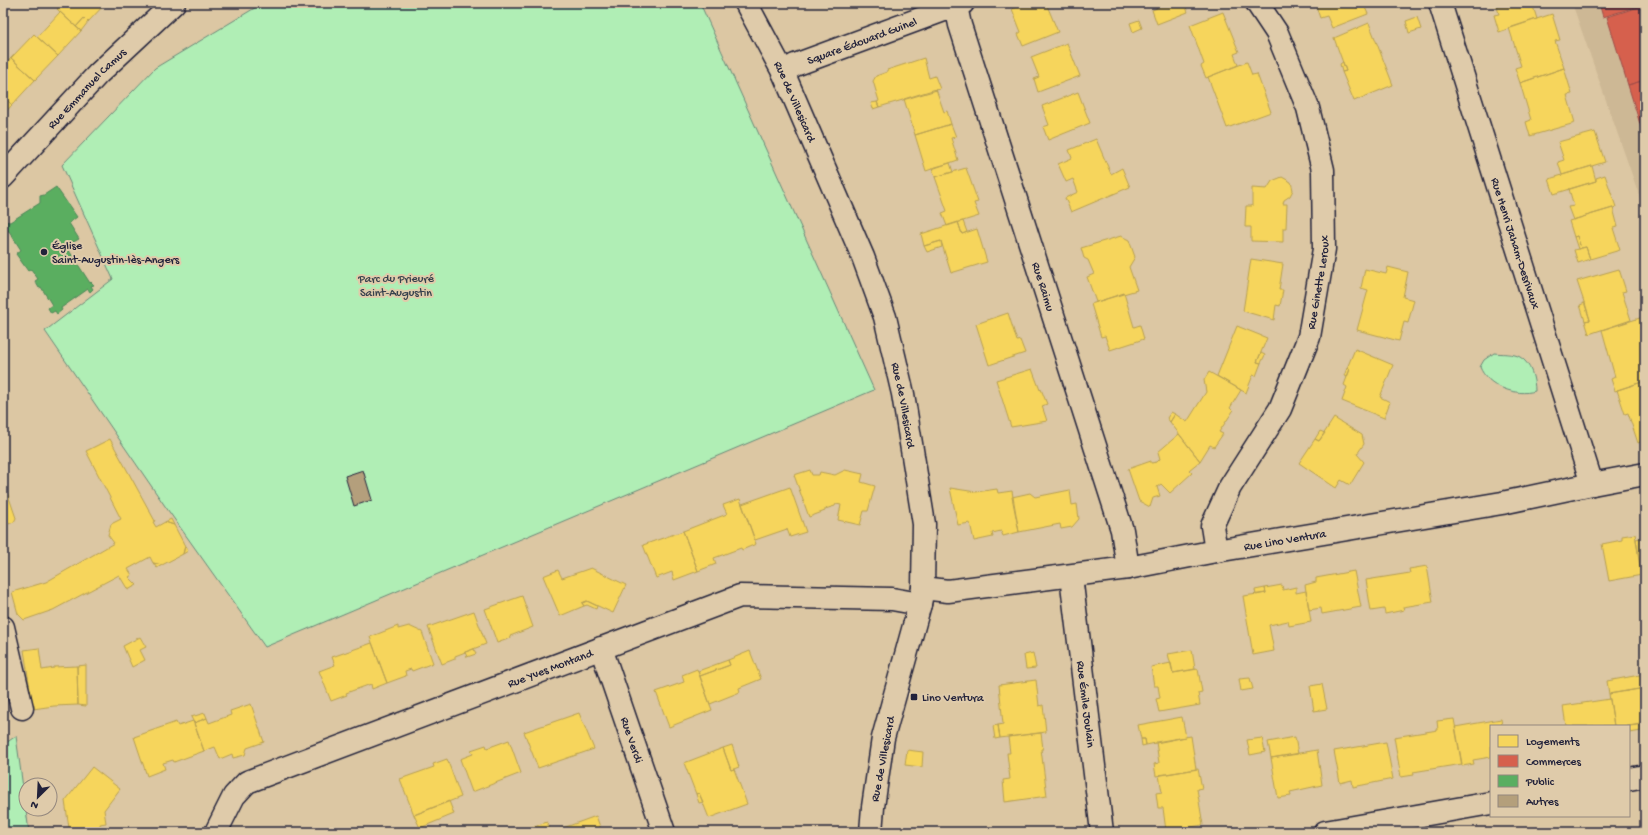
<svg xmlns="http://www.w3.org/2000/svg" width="1648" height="835" font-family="'Gochi Hand',sans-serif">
	<rect width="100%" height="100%" fill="#dcc7a3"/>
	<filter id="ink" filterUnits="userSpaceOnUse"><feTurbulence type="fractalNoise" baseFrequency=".025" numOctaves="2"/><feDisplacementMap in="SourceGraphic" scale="8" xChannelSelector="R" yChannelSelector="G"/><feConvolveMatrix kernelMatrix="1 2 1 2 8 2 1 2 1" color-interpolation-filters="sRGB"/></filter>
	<g filter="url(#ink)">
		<!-- built -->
		<path fill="#cdb895" d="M1572,3H1645V212Z"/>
		<!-- green -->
		<path fill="#b0eeb5" stroke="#698878" d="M263,3H700L874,390L265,647L165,506L45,331L113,279L62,165L155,68Z
			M1494,353C1501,354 1513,353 1520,357C1531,363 1535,380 1535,391C1516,397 1487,386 1480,367L1484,360Z
			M16,736L29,832H3V745Z"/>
		<!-- homes -->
		<path fill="#f6d55c" stroke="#b69f52" d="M63,3H106L88,22L84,18L76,27L57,9Z
			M1027,3H1046L1058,32L1023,46L1018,34L1021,32L1012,9Z
			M1155,3H1184L1188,12L1157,24L1152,10L1157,8Z
			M1315,3H1363L1368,14L1332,28L1327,16L1320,18Z
			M1496,3H1532L1537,19L1499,32L1494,15L1499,14Z
			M60,12L81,31L58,56L37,37Z
			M1223,12L1239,52L1234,54L1238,65L1206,78L1201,66L1204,64L1190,25Z
			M1552,14L1560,40L1555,41L1564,68L1520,83L1515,68L1521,66L1509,28Z
			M1417,17L1421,29L1409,33L1406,21Z
			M84,18L88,22L81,31L76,27Z
			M1139,20L1142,28L1133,32L1130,23Z
			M1369,23L1393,85L1354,101L1342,72L1346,71L1334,38Z
			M34,34L58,56L35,80L11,58Z
			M1067,43L1080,76L1038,92L1034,79L1039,77L1031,57Z
			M11,58L35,80L12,105L3,96V67Z
			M924,58L929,78L935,76L940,89L879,107L877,102L879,101L873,81L876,76L887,72V70Z
			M1247,62L1252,75L1257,74L1271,112L1227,128L1208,77Z
			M1343,62L1346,71L1342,72L1340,64Z
			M1564,68L1572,94L1567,95L1575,123L1530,136L1526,122L1531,120L1520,83Z
			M936,89L944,112L947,111L951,124L915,135L904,99Z
			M1078,92L1090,123L1048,140L1043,127L1049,125L1042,106Z
			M3,96L12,105L3,115Z
			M877,102L879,107L873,109L871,103Z
			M951,124L956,137L951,138L958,160L926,171L915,135Z
			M1595,132L1605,162L1562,175L1558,162L1564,160L1558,142Z
			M1096,139L1111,174L1122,168L1130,187L1071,212L1065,198L1078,192L1073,179L1066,182L1058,164L1072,158L1069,150Z
			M950,163L953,172L935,177L932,168Z
			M1592,166L1596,181L1554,194L1549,179Z
			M966,168L978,202L974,203L979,216L947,226L942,213L947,211L935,177Z
			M1605,175L1616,207L1573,220L1568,207L1574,206L1569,189L1596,181V178Z
			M1282,177L1291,182L1293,190L1290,196L1284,200L1283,204H1287L1286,228H1283V242L1251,241V227H1245L1246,206H1252V188L1267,189L1272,181Z
			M1613,208L1618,227L1613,228L1620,250L1590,259L1586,247L1581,248L1577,236L1574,237L1569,221Z
			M963,221L967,232L962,234L958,222Z
			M958,222L962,234L977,229L987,262L951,273L941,241L924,246L921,234Z
			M1121,236L1129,240L1135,257L1129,267L1137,290L1096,302L1087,277L1094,274L1088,260L1084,258L1081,248Z
			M1577,236L1581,248L1578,249L1574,237Z
			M941,241L942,247L927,252L924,246Z
			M1586,247L1590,259L1578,263L1574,250Z
			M1251,259L1283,264L1279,290H1283L1280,306L1276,305L1274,320L1243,311Z
			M1388,267L1408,272L1403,297L1414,300L1408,323L1404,322L1399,341L1357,330L1368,290L1361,288L1365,269L1386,274Z
			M1619,269L1626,291L1622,292L1631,320L1589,334L1585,321L1590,320L1577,281Z
			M1124,293L1134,327L1140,325L1144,339L1110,350L1105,336L1101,337L1091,304Z
			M1585,303L1590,320L1585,321L1580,305Z
			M1008,313L1017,341L1020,340L1025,353L989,365L976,324Z
			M1643,317L1645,322V381L1615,391L1611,379L1615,377L1602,330Z
			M1237,326L1267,338L1257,362L1261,363L1256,376L1253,375L1246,393L1217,376Z
			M1355,349L1393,365L1380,397L1390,402L1384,418L1342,401L1347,387L1344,385L1350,369L1347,368Z
			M1261,353L1265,355L1261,363L1257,362Z
			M1347,368L1350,369L1347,377L1344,376Z
			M1032,369L1040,390L1041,389L1047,404L1042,406L1047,421L1011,427L996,380Z
			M1209,372L1241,390L1230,408L1233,411L1219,432L1223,434L1214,447L1210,445L1200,461L1170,422L1175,414L1187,422L1206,392L1204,380Z
			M1645,381V440L1638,443L1628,413L1625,414L1617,390Z
			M1171,412L1175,414L1170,422L1167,418Z
			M1334,418L1362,435L1364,444L1357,454L1364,462L1350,485L1341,480L1336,488L1299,463L1315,439L1319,441Z
			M1320,431L1325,433L1319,441L1315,439Z
			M1179,434L1200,461L1189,470L1192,473L1170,493L1161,484L1157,487L1160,496L1153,498L1150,507L1139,501L1128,469L1151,461V463L1157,462L1160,459L1158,452Z
			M110,439L155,521L153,522L156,527L165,522L174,525L185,546L183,554L162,565L153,563L150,557L128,569L132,575L129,577L137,585L128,590L119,575L53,610L24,620L18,614L12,592L46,582L114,543L108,535L111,524L121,519L86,451Z
			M810,470L812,475H819L820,472L835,475L845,470L863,474L861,482L875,486L868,511H864L860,525L838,520L841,505L836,504L835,506L825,509V511L809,517L794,475Z
			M3,480L16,518L14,522L3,526Z
			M790,487L806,532L790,537L787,529L755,540L742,504Z
			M950,488L976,492L997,489L998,493L1012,491L1019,532L1003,536L1001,531L992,533L993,537L974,541L970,523L958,525Z
			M1070,490L1072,505L1077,504L1079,519L1072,527L1061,529L1060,524L1019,532L1012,497L1030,493L1035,497Z
			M740,499L756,544L742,550L741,548L714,558L716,564L698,571L683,531L727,514L723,505Z
			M171,519L174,525L165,522Z
			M683,531L698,571L674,580L672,572L656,578L643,545Z
			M1635,534L1642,575L1609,581L1602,544L1622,540V536Z
			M1645,537V573L1641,574L1636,539Z
			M185,546L188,551L183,554Z
			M153,563L162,565L157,568Z
			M1427,566L1433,602L1403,607L1404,610L1385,614L1384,609L1371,611L1366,580L1410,573L1409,569Z
			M591,568L626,585L613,613L587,601L582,603L584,606L560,616L543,576L558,570L562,578Z
			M1354,571L1361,607L1322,614L1321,608L1309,610L1305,585L1316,582V578Z
			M1282,585L1283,590L1296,587V593L1306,591L1311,622L1289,626L1288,621L1269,625L1274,651L1253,655L1243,596L1266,593L1265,588Z
			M1265,588L1266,593L1256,595L1255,590Z
			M522,596L533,627L510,636L511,638L497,643L485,609Z
			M587,601L597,606L596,609L587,605L584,606L582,603Z
			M474,611L486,644L455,656V659L442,664L428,627Z
			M398,626V629L409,626L422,632L433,663L412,671L411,669L405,671L406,676L387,683L370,637Z
			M140,637L146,647L140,650L145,660L132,667L123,646Z
			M372,643L387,683L372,689L371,684L346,693L347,695L331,701L319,671L335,665L332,657Z
			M39,648L42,670L54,668V667L77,666L78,705L54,706L33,709L24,650Z
			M474,649L476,654L467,657L465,652Z
			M1192,650L1195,669L1173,673L1168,654Z
			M750,651L761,679L739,688L740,692L710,704L700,676L730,665L728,660Z
			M1033,653L1036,668L1026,669L1024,655Z
			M728,660L730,665L700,676L698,671Z
			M1171,663L1173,673L1198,669L1202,692L1198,693L1200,705L1159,712L1156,699L1160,698L1158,686H1154L1151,667Z
			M86,665V706L78,705L77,666Z
			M697,669L712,710L669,727L656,692L684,682L682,675Z
			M1645,674V688L1609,694L1607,681Z
			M1250,678L1253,689L1241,691L1239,679Z
			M1036,680L1039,706L1043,705L1046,732L1000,738L998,725L1003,724L999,685Z
			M1322,684L1327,709L1314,711L1310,686Z
			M1645,688V724L1629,726V733V726H1614L1609,694Z
			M1610,699L1614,726H1566L1563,706Z
			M251,704L264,742L247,748L245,755L233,758L232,754L220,759L215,747L204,751L194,723L207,718L209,723L231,715L230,711Z
			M205,713L207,718L194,723L191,717Z
			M579,713L594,749L538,768L524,732Z
			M1182,717L1186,737L1146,745L1145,739H1141L1138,725Z
			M1454,719L1462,764L1413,772L1414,775L1401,777L1394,737L1438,730L1437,721Z
			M1501,719L1502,726H1491V757L1473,760L1474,764L1462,766L1455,727Z
			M193,721L204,751L174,762L173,760L163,763L165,769L147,776L134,737L176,722L178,726Z
			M1640,724L1641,731L1630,733L1629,726Z
			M998,725L1000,738L995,739L993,726Z
			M1041,733L1043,749H1041L1047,796L1005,802L1003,780L1010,779L1007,753H1010L1008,737Z
			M1191,736L1196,769L1156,776L1154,764L1159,763L1156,742Z
			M1295,737L1298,754L1271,758L1268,742Z
			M1262,738L1265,752L1250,755L1247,740Z
			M1141,739H1145L1146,745L1142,746Z
			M509,740L521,773L472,792L460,759L473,754L471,750L486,745L487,748Z
			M1386,742L1393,779L1353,787L1352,780L1340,783L1334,751Z
			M732,745L739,767L731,770L723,748Z
			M723,748L731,770L734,769L747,804L709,818L699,793L696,794L684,763Z
			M907,750L923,752L922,767L905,765Z
			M1317,750L1322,785L1290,792L1291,796L1278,798L1271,758Z
			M447,759L461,797L414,815L400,779L434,767L433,764Z
			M92,767L120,789L104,810L106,823L100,824L101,832H60V830L69,828L65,801Z
			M1198,769L1202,788L1197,789L1203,825L1166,831L1163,808H1158L1156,793L1162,792L1159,775Z
			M699,793L703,802L699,803L696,794Z
			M449,801L454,814L420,828L414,815Z
			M596,816L602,832H552Z
			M547,822L551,832H534L532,827Z"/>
		<!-- shops -->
		<path fill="#d6604d" stroke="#a04d48" d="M1599,3H1645V4L1603,17Z
			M1645,5V80L1628,85L1607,17Z
			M1645,80V140L1628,85Z"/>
		<!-- public -->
		<path fill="#5aae61" stroke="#498456" d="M56,187L77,217L69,223L79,239L66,246L90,283L91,282L94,285L91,286L93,289L90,292L88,289L61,308L62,310L57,314L55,311L51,313L48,308L52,305L41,287L39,288L35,281L38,279L31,269L28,271L16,254L21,250L9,231L3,230V221L10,222L40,203V196L44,195Z"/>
		<!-- building -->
		<path fill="#b49f7b" stroke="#22223b" d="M363,470L372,500L354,506L345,476Z"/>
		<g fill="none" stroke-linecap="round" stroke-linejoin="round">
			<!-- minor casing -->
			<g stroke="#22223b" stroke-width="25">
				<g id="minor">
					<path id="s1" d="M746,3L783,72L863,257L885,317L903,394L924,524L923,588L920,604L883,738L873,807L871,832"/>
					<path id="s2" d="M1440,3L1592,484"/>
					<path id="s3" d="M956,6L960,25L1122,530L1128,568"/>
					<path id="s4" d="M783,72L795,65L963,3"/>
					<path id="s5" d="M3,177L98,74L174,3"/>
					<path id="s6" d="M1216,551L1212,526L1230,487L1280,409L1309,337L1324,249L1323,170L1308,108L1277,33L1257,3"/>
					<path id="s7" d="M1071,576L1102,832"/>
					<path id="s8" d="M923,588L948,591L1128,568L1216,551L1502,503L1592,484L1645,474"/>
					<path d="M3,627L22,708"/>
					<path id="s9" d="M601,648L664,832"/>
					<path d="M1629,779L1645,776"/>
					<path id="s10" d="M216,832L234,796L247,782L740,596L892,599L920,604"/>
					<path d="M1325,832L1491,803"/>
				</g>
			</g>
			<!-- minor -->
			<use href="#minor" stroke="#dfcbaa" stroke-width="22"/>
		</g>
	</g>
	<!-- markers -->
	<g fill="#22223b" stroke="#dfcbaa" stroke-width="1.5">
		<circle cx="44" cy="252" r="4"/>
		<rect x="910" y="693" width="8" height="8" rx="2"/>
	</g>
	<g text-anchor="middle" stroke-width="4" stroke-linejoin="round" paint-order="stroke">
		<!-- street labels -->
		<g font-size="12" fill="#22223b" stroke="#dfcbaa">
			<text dy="4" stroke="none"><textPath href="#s4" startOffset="85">Square Édouard Guinel</textPath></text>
			<text dy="4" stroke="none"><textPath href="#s5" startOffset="122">Rue Emmanuel Camus</textPath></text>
			<text dy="4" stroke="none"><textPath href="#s1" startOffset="110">Rue de Villesicard</textPath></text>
			<text dy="4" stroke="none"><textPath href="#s2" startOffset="252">Rue Henri Jaham-Desrivaux</textPath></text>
			<text dy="4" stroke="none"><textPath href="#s6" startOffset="294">Rue Ginette Leroux</textPath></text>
			<text dy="4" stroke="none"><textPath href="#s3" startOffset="294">Rue Raimu</textPath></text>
			<text dy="4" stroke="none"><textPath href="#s1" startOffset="434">Rue de Villesicard</textPath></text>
			<text dy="4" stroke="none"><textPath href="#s8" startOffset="366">Rue Lino Ventura</textPath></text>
			<text dy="4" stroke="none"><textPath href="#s10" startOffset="383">Rue Yves Montand</textPath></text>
			<text dy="4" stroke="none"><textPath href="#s7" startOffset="129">Rue Émile Joulain</textPath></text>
			<text dy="4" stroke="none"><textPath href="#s9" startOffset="97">Rue Verdi</textPath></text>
			<text transform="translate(882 759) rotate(-79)" y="4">Rue de Villesicard</text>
		</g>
		<!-- poi labels -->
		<g font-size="12" fill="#22223b" stroke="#dfcbaa" text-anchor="start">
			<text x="52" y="249">Église<tspan x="52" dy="14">Saint-Augustin-lès-Angers</tspan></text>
			<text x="922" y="701">Lino Ventura</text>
		</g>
		<!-- park labels -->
		<g font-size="12" fill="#37414d" stroke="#dfcbaa">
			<text x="396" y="282">Parc du Prieuré<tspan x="396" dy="14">Saint-Augustin</tspan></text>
		</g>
	</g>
	<!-- margin -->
	<rect width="1648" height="835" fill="none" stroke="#dfcbaa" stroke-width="16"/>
	<rect x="8" y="8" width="1632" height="819" fill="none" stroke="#22223b" stroke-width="1.5" filter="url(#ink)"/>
	<!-- legend -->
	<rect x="1490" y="725" width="140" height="92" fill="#dfcbaa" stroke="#93877e"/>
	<rect x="1498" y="735" width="20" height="12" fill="#f6d55c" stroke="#93877e"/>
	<text x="1526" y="745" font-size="12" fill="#22223b">Logements</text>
	<rect x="1498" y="755" width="20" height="12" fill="#d6604d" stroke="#93877e"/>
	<text x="1526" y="765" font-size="12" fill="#22223b">Commerces</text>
	<rect x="1498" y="775" width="20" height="12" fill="#5aae61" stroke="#93877e"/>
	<text x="1526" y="785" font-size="12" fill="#22223b">Public</text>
	<rect x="1498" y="795" width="20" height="12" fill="#b49f7b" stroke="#93877e"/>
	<text x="1526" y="805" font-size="12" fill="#22223b">Autres</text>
	<!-- north arrow -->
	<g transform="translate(38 797) rotate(204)"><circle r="19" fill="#dfcbaa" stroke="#93877e"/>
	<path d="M0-3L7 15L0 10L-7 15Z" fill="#22223b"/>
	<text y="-6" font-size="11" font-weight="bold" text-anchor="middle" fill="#22223b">N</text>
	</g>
</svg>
